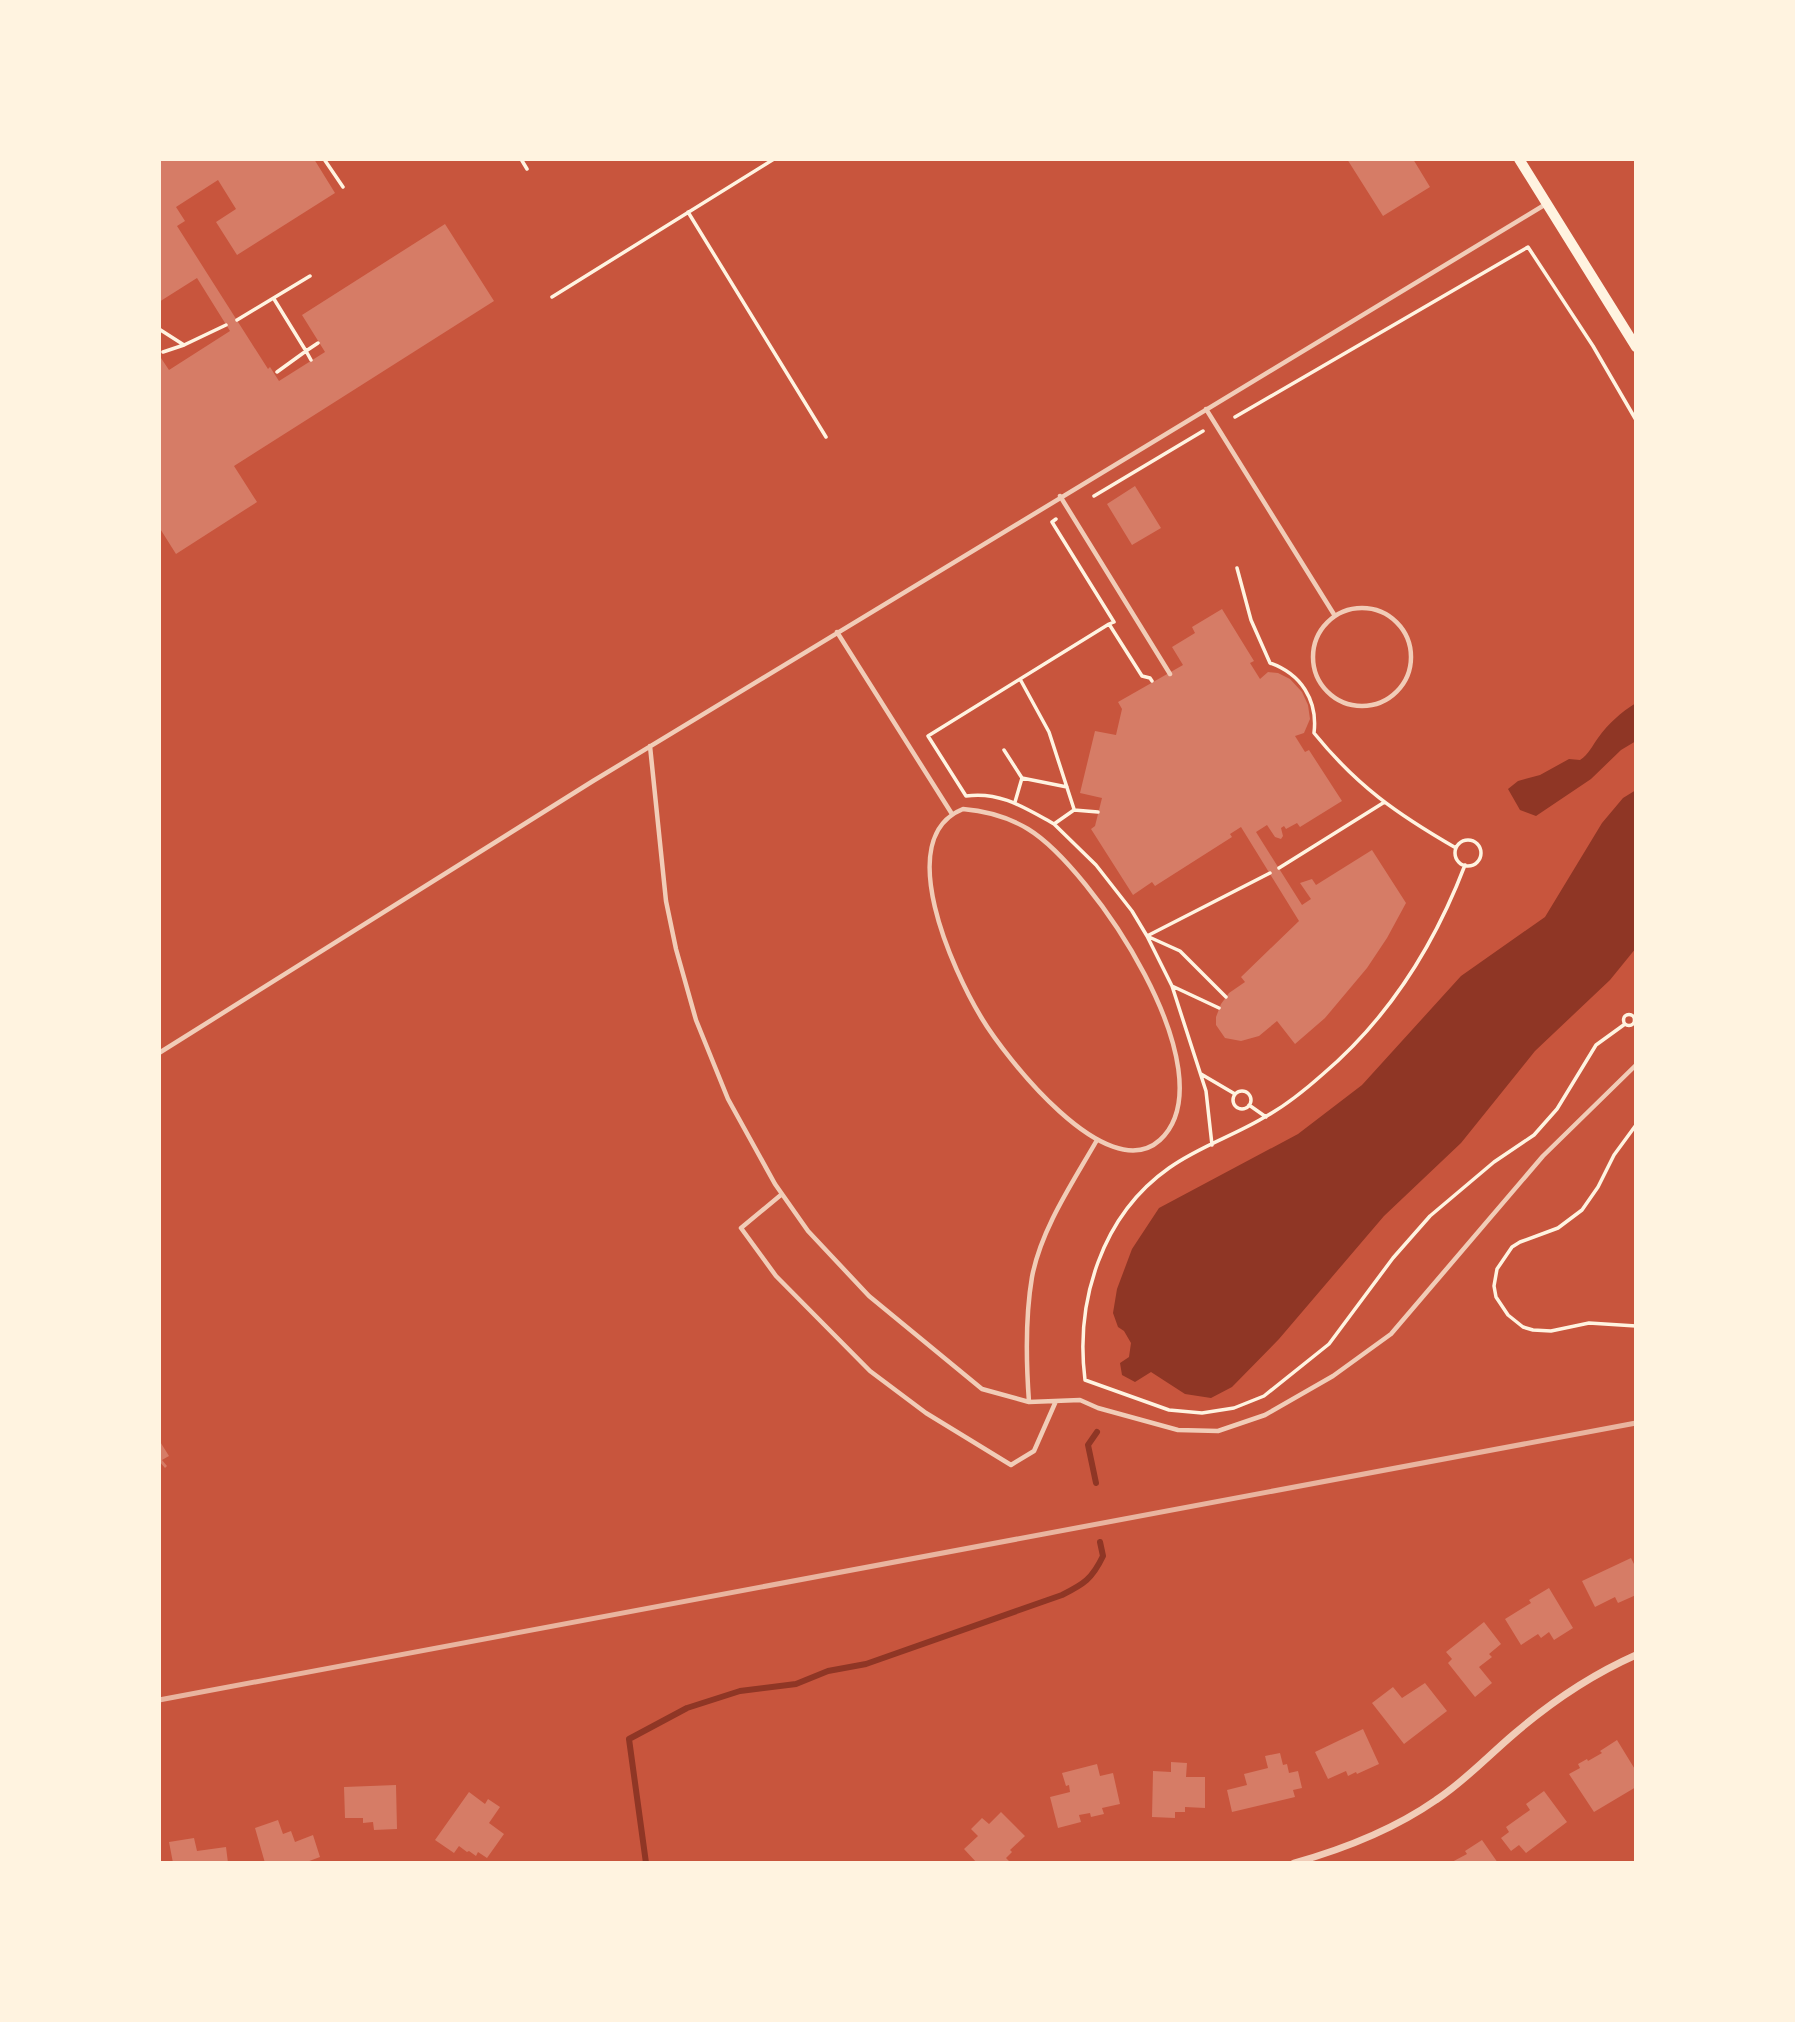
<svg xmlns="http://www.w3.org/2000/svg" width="1795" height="2022" font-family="Signika,sans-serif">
	<rect width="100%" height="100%" fill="#c8553d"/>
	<!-- water -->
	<path fill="#8f3625" d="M1636,703V741L1621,750L1591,779L1536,816L1520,810L1508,789L1518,781L1540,775L1569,759L1580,760C1589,754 1592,746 1598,738C1609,723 1620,713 1636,703Z
		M1636,790V948L1610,980L1535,1051L1461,1143L1384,1216L1279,1339L1232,1387L1211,1398L1185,1394L1151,1372L1135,1382L1122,1375L1120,1363L1129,1357L1131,1343L1124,1331L1118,1327L1113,1313L1117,1289L1132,1249L1159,1208L1298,1134L1362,1085L1461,976L1545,917L1602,823L1623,798Z"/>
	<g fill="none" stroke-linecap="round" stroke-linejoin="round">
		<!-- stream -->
		<path stroke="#8f3625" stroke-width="6" d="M1096,1483L1088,1445L1097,1432
			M646,1863L629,1739L687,1708L740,1691L796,1684L828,1671L866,1664L1062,1595C1084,1584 1092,1579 1103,1556L1100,1542"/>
	</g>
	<!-- building -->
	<path fill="#d67c66" d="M159,159H314L335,193L237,255L216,222L236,209L218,180L176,207L185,221L177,226L268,369L270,367L279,381L325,352L302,315L445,224L494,301L234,466L257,502L176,554L159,527V355L169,370L230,331L197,278L159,302Z
		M1347,159H1413L1430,187L1383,216Z
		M1135,486L1161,528L1132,545L1107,504Z
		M1222,609L1254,661L1250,663L1260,679L1268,672L1278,673L1290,679L1302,692L1308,705L1310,719L1304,733L1295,736L1305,752L1309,750L1342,801L1300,827L1297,823L1286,829L1284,826L1281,828L1283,836L1281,839L1275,837L1267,825L1256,832L1302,905L1311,899L1300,883L1312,879L1316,885L1372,850L1406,903L1387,938L1367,968L1325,1018L1295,1044L1277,1021L1259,1036L1241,1041L1225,1038L1216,1025V1017L1221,1004L1229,993L1245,982L1241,977L1299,921L1241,827L1230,834L1232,837L1155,886L1152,882L1133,895L1091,829L1095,826L1102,798L1080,793L1095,731L1116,735L1122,709L1118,702L1183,665L1172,647L1195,633L1192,627Z
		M159,1440L169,1456L162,1460L167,1466L165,1468L159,1461Z
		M1631,1558L1636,1568V1595L1618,1603L1615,1597L1595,1607L1582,1581Z
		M1549,1588L1573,1628L1554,1640L1549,1632L1541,1638L1538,1634L1521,1645L1505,1619L1531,1603L1529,1600Z
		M1484,1622L1501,1644L1489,1654L1492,1657L1479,1667L1492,1683L1475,1697L1448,1663L1452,1659L1446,1652Z
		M1425,1683L1447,1711L1404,1744L1372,1703L1393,1687L1402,1698Z
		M1363,1729L1379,1764L1357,1774L1356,1772L1348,1776L1346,1771L1328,1779L1315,1752Z
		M1617,1740L1636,1771V1787L1594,1812L1569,1774L1580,1768L1578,1764L1587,1759L1588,1761L1602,1753L1600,1751Z
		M1280,1753L1283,1765L1287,1764L1289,1773L1298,1771L1302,1788L1293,1790L1295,1797L1232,1812L1227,1790L1247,1785L1244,1774L1268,1768L1265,1756Z
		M1171,1762L1187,1763L1186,1777H1205V1808L1185,1807V1812H1175V1818L1152,1817L1153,1771L1171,1772Z
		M1097,1764L1100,1776L1113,1773L1120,1804L1102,1808L1104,1814L1091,1817L1090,1813L1079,1815L1081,1822L1058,1828L1050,1797L1070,1792L1069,1785L1066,1786L1062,1773Z
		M396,1785L397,1829L374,1830L373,1822L363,1823V1818H345L344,1787Z
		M1544,1791L1567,1822L1526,1853L1519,1845L1511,1851L1501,1838L1509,1832L1506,1827L1530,1810L1526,1804Z
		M469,1792L485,1804L488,1799L500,1807L489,1823L504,1834L487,1858L478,1852L476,1856L469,1851L467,1852L459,1846L454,1853L435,1840Z
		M1001,1812L1025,1836L1010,1850L1012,1852L1006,1858L1011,1863H977L964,1849L978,1836L971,1829L982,1818L989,1824Z
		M278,1820L283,1834L291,1831L295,1842L313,1835L320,1857L304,1863L301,1861L265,1863L255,1828Z
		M194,1838L197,1851L226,1847L228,1863H173L169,1842Z
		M1482,1840L1498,1863H1450L1467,1854L1465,1851Z"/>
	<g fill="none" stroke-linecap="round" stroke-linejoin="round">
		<!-- path -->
		<path stroke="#fff3e0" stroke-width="3.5" d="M324,159L343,187
			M521,159L527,169
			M688,212L826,437
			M552,297L774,159
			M274,299L306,351L277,372
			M237,320L310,276
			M159,329L184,345L226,325
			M163,352L184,345
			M311,360L306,351L318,343
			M1235,417L1528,247L1593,346L1636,420
			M1094,496L1203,431
			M1056,519L1052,522L1114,622L1109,624
			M1237,568L1251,620L1270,663C1301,674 1318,700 1314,733C1357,786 1397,814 1456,848
			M1020,679L1049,732L1074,809
			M1004,750L1022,778L1067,787
			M1015,802L1022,778
			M1098,812L1074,810L1054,824L1096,865L1132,911L1147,936L1172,986L1219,1008
			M1054,824C1025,808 1000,791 966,796L928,736L1109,624L1142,676L1150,678L1152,681
			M1455 853a13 13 0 1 1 26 0a13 13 0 1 1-26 0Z
			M1465,865C1434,946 1390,1017 1323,1074C1305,1090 1284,1107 1263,1118C1233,1136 1198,1147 1169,1168C1102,1215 1075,1301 1085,1380L1169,1410L1202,1413L1234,1408L1264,1396L1329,1344L1393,1258L1430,1216L1494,1162L1534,1135L1557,1109L1596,1045L1625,1024
			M1279,868L1383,803
			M1147,936L1270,873
			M1149,937L1180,951L1226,997
			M1172,986L1206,1091L1212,1145
			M1623.5 1020a5.5 5.5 0 1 1 11 0a5.5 5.5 0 1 1-11 0Z
			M1201,1074L1235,1094
			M1233 1100a9 9 0 1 1 18 0a9 9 0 1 1-18 0Z
			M1249,1105L1266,1117
			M1636,1125L1614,1155L1598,1187L1582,1210L1558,1228L1520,1242L1512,1247L1497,1269L1494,1286L1496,1297L1508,1315L1523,1327L1533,1330L1551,1331L1589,1323L1636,1326"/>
		<!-- service -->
		<path stroke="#f1ccb7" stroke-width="4.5" d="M1206,409L1335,616
			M1060,496L1170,674
			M1313 657a49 49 0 1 1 98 0a49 49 0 1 1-98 0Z
			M837,632L952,814
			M650,746L666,901L676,949L696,1020L728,1099L775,1184L808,1231L869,1296L982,1389L1029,1402L1080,1400L1098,1408L1178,1430L1218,1431L1265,1415L1333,1376L1391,1334L1543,1156L1636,1065
			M963,809C987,811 1008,817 1028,829C1092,868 1231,1074 1160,1140C1107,1188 1005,1057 981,1017C954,972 891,838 963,809Z
			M159,1053L593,781L1546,204
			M782,1194L741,1228L776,1276L870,1371L926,1413L1011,1465L1034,1451L1056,1401
			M1029,1402C1026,1361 1025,1318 1032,1277C1041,1229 1073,1182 1097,1140"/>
		<!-- minor -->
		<path stroke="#f1ccb7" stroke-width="7" d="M1294,1863C1344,1849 1393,1830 1436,1800C1465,1781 1488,1756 1514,1734C1551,1702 1591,1675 1636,1655"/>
		<!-- secondary -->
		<path stroke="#fff3e0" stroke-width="10" d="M1519,159L1636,347"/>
		<!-- rail -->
		<path stroke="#e9b49f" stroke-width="5" d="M159,1700L1636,1423"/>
	</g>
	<!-- border -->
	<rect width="1795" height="2022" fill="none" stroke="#fff3e0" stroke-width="322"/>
</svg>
